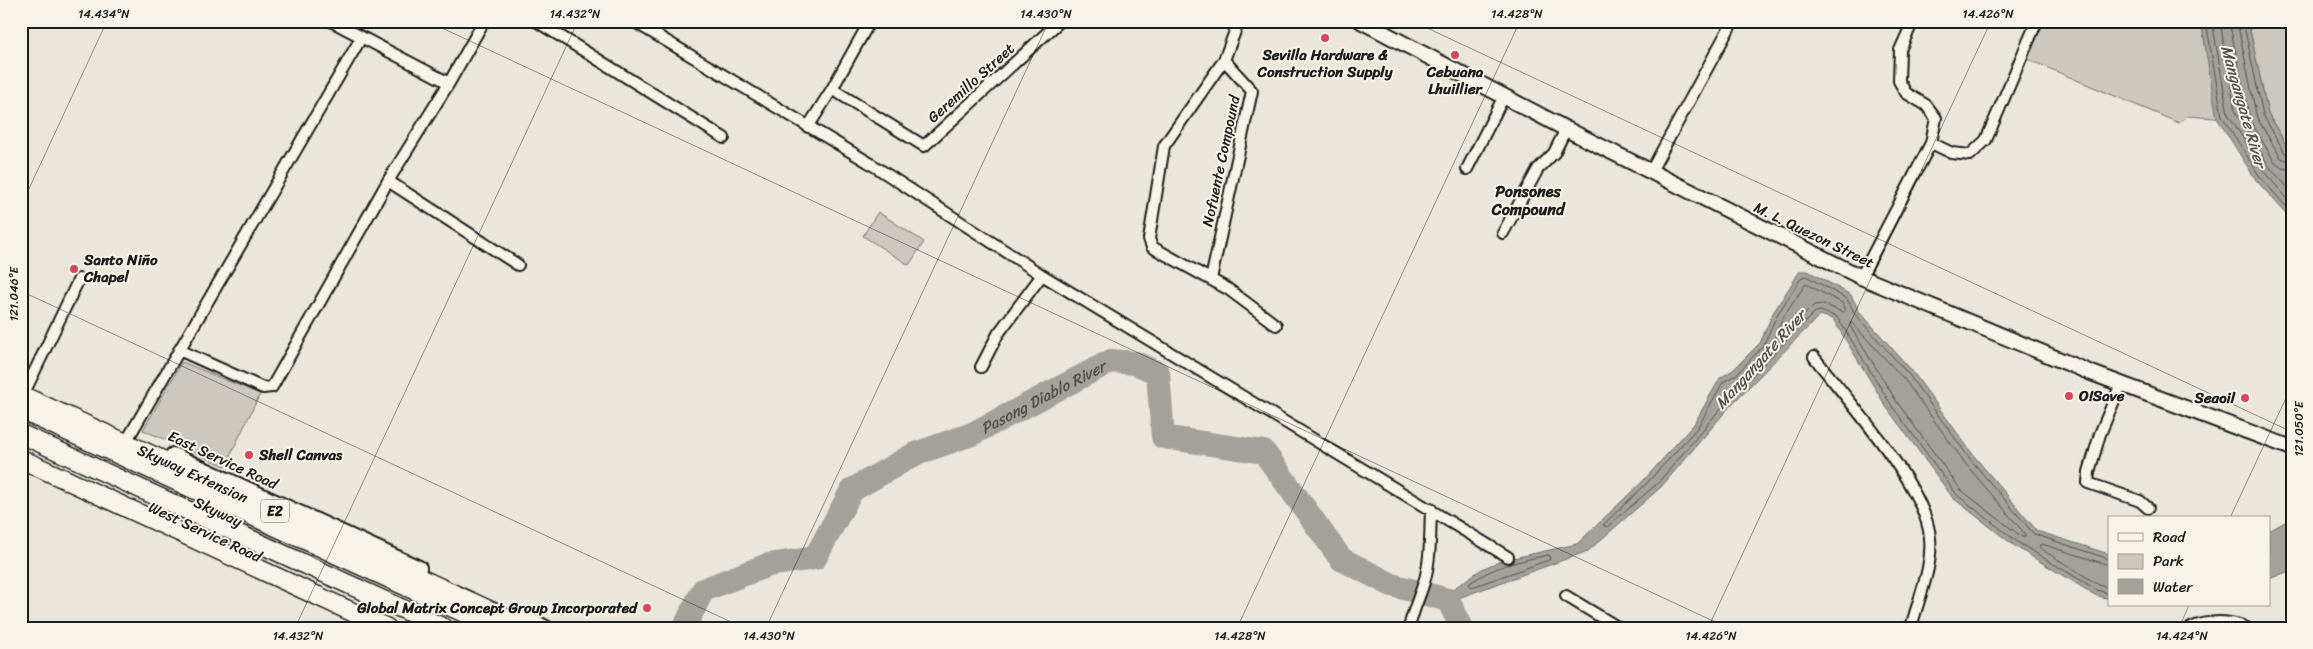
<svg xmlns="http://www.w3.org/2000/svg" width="2313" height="649" font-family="Sriracha,sans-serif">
	<rect width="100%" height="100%" fill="#eae6dc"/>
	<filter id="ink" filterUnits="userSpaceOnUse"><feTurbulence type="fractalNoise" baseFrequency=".02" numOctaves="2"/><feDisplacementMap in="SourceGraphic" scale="10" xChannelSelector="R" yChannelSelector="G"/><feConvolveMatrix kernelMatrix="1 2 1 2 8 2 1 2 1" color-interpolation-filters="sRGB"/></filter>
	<g filter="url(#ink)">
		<!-- green -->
		<path fill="#ccc8c0" stroke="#74726e" d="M2039,21H2201L2228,119L2187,116L2179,123L2022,57Z
			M2248,21H2292V155L2268,114Z
			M878,212L924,242L909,265L863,236Z
			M182,362L260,394L225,466L143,430Z"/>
		<!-- water -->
		<path fill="#a3a19a" stroke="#6d6c68" d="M2201,21H2248L2268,114L2292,155V220L2256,180L2217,118Z
			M1800,271H1808L1851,295L1859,311L1913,372L1974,456L2037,531L2109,554V599L2095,595L2016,547L1953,498L1887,408L1833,319L1820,315L1731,405L1661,487L1588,551L1450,601L1447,593L1482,569L1500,561L1577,544L1644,480L1694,424L1720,378L1733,370L1760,343L1773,313Z
			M2292,518V570L2269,579V531Z"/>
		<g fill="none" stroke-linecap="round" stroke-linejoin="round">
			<!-- shore -->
			<path stroke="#52514e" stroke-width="1" d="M2206,21L2222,116L2260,177L2292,213
				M2212,21L2228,114L2265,173L2292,204
				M2220,21L2235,111L2271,169L2292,192
				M2229,21L2250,120L2275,163L2282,168L2292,170
				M2237,21L2257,118L2281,158L2292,162
				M2243,21L2263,115L2285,153L2292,156
				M1806,284L1842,303L1845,311L1842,312L1823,304L1814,305L1778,341L1775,342L1774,339L1783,318Z
				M1851,322L1904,379L1965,463L2025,534V537H2022L1961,490L1897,402L1850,326Z
				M1548,555L1551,557L1549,560L1472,587L1469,586L1470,583C1494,566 1519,561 1548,555Z
				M2109,559L2034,534L1970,459L1909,375L1855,314L1847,299L1806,276L1802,277L1777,315L1763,346L1737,374L1723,382L1698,427L1647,483L1603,525L1607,527L1658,483L1727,401L1815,312L1821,311L1837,317L1892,406L1957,495L2019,543L2097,590L2109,594
				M2109,565L2042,544L2039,546L2041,549L2099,585L2109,588"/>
			<!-- river -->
			<g stroke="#a3a19a" stroke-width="24">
				<path d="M1448,600L1462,628"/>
				<path id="s1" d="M684,628L703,590L768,565L815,558L852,490L915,454L972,434L1111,361L1135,363L1158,373L1163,437L1264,452L1341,559L1392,585L1448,600"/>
			</g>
			<!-- minor casing -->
			<g stroke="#1c1c1c" stroke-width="14">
				<path id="minor" d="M331,21L449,83
					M536,21L724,138
					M633,21L868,162L1042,275L1508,557
					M1239,21L1224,60L1164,146L1149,239L1152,247L1228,289L1276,325
					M832,89L924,146L1060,21
					M808,127L832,89L870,21
					M1931,143L1952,153L1970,155L1986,140L2037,21
					M1467,169L1504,96
					M1651,171L1733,21
					M388,181L518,265
					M1503,233L1538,169L1554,153L1566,129
					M1861,277L1931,143L1936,118L1926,105L1906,93L1899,81L1900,50L1913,21
					M1211,279L1252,91L1224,60
					M179,350L263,388L272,387L388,181L449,83L484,21
					M1814,357C1846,398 1927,488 1930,538C1933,568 1918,599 1911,628
					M981,367L998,334L1042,275
					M2121,384L2100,434L2089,472L2088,483L2140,501L2148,508
					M26,389L79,279
					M130,435L361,38
					M1566,596L1619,628
					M1409,628C1413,610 1420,596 1425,579C1431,556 1430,533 1431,509
					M2191,628C2209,620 2230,620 2247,628"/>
			</g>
			<!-- secondary casing -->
			<g stroke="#1c1c1c" stroke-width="18">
				<path id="secondary" d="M1361,21L1566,129L1861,277L2089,372L2292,448
					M173,455L419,568
					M518,614L546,628"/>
			</g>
			<!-- motorway casing -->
			<g stroke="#1c1c1c" stroke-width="21">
				<g id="motorway">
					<path id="s2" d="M21,395L528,628"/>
					<path d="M21,410L497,628"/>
					<path d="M21,434L444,628"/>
					<path d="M21,459L387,628"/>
				</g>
			</g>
			<!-- minor -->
			<use href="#minor" stroke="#f7f3e8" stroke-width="10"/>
			<!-- secondary -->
			<use href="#secondary" stroke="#f7f3e8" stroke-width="14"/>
			<!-- motorway -->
			<use href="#motorway" stroke="#f7f3e8" stroke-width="18"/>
		</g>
	</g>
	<!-- ticks -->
	<path fill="none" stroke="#1c1c1c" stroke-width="1" stroke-opacity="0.45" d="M427,21L1728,628M1412,21L2292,432M21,206L107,21M21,291L744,628M2230,518L2292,385M295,628L578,21M766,628L1049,21M1237,628L1520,21M1708,628L1991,21M2179,628L2189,605"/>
	<!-- markers -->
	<g fill="#d1495b" stroke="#f7f3e8" stroke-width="2">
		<circle cx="1325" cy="38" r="5"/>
		<circle cx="1455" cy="55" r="5"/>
		<circle cx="74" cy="269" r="5"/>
		<circle cx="2069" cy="396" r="5"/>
		<circle cx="2245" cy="398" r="5"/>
		<circle cx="249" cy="455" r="5"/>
		<circle cx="647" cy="608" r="5"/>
	</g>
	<g text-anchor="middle" stroke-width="4" stroke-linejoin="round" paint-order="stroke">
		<!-- shield labels -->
		<rect fill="#f7f3e8" stroke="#5e5c59" stroke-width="1" x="261" y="499.5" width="28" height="23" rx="4"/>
		<g font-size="14" font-weight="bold" fill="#1c1c1c">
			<text x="275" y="516">E2</text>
		</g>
		<!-- poi labels -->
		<g font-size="15" font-weight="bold" fill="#1c1c1c" stroke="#f7f3e8" text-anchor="start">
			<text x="1325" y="60" text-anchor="middle">Sevilla Hardware &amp;<tspan x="1325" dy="17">Construction Supply</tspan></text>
			<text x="1455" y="77" text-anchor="middle">Cebuana<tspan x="1455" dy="17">Lhuillier</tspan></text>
			<text x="84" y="265">Santo Niño<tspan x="84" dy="17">Chapel</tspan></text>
			<text x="2079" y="401">O!Save</text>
			<text x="2235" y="403" text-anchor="end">Seaoil</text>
			<text x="259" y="460">Shell Canvas</text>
			<text x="637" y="613" text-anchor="end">Global Matrix Concept Group Incorporated</text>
		</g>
		<!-- street labels -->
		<g font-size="15" fill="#1c1c1c" stroke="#f7f3e8">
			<text transform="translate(971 83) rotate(-42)" y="5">Geremillo Street</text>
			<text transform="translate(1221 161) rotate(-78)" y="5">Nofuente Compound</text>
			<text transform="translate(1814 235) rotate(26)" y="5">M. L. Quezon Street</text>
			<text transform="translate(223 460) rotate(25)" y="5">East Service Road</text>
			<text dy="5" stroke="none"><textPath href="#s2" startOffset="189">Skyway Extension</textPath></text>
			<text transform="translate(218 512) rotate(25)" y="5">Skyway</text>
			<text transform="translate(205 532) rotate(25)" y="5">West Service Road</text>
		</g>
		<!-- water labels -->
		<g font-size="16" font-style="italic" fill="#52514e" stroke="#f7f3e8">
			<text transform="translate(2244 106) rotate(74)" y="6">Mangangate River</text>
			<text transform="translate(1760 359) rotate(-48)" y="6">Mangangate River</text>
			<text dy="6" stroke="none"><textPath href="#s1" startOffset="450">Pasong Diablo River</textPath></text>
		</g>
		<!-- neighbourhood labels -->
		<g font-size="16" font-weight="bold" fill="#1c1c1c" stroke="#f7f3e8">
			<text x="1528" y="197">Ponsones<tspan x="1528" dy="18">Compound</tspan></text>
		</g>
	</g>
	<!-- margin -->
	<rect width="2313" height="649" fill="none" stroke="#f7f3e8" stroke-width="55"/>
	<!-- legend -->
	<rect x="2108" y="516" width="162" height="90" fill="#f7f3e8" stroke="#9f9d96"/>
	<rect x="2118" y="533" width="25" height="8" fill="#f7f3e8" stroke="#9f9d96"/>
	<text x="2153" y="542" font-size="15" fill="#1c1c1c">Road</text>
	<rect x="2118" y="554" width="25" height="15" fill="#ccc8c0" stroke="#9f9d96"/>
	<text x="2153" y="566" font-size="15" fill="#1c1c1c">Park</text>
	<rect x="2118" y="579" width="25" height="15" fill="#a3a19a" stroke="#9f9d96"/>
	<text x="2153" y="592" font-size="15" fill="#1c1c1c">Water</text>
	<rect x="28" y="28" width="2258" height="594" fill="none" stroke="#1c1c1c" stroke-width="2"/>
	<g font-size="12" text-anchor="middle" fill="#1c1c1c">
		<text x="104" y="18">14.434°N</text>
		<text x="575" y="18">14.432°N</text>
		<text x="1046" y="18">14.430°N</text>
		<text x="1517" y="18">14.428°N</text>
		<text x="1988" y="18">14.426°N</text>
		<text transform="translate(14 294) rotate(-90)" y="4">121.046°E</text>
		<text transform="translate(2299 429) rotate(-90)" y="4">121.050°E</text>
		<text x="298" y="640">14.432°N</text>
		<text x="769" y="640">14.430°N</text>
		<text x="1240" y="640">14.428°N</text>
		<text x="1711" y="640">14.426°N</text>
		<text x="2182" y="640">14.424°N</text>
	</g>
</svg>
